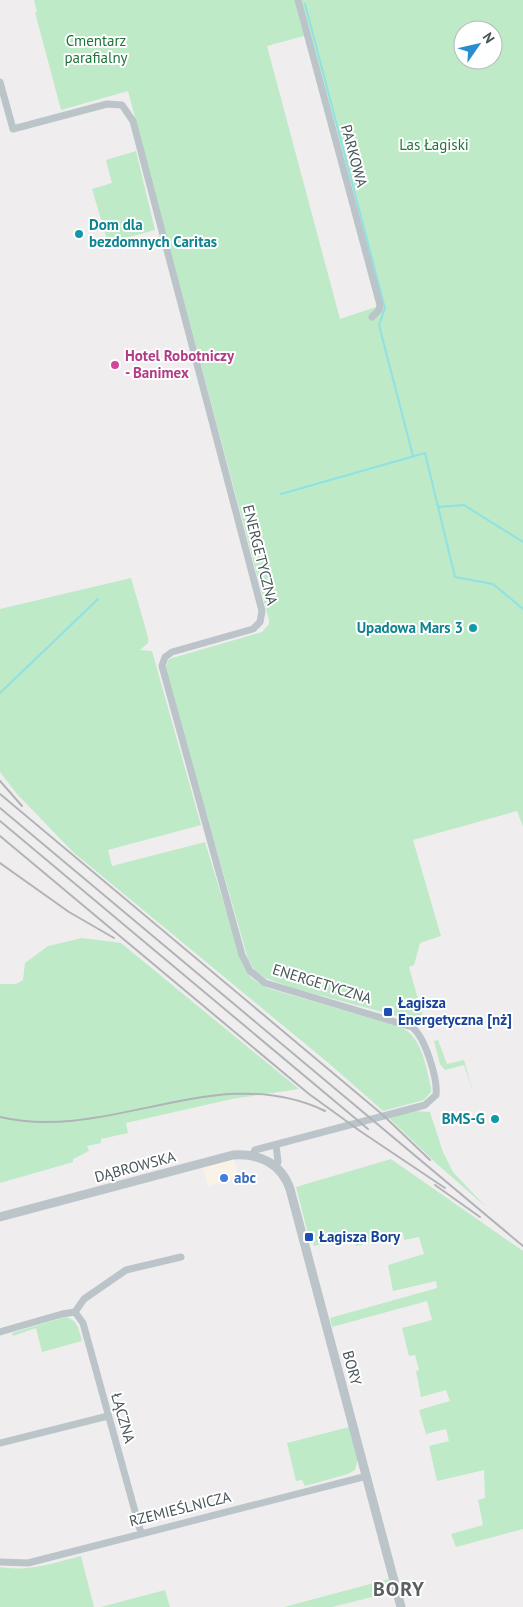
<svg xmlns="http://www.w3.org/2000/svg" width="523" height="1607" font-family="'PT Sans',sans-serif">
	<rect width="100%" height="100%" fill="#f0edee"/>
	<!-- commercial -->
	<path fill="#faf1e7" d="M234,1159L239,1177L208,1186L203,1166Z"/>
	<!-- green -->
	<path fill="#beeac8" fill-rule="evenodd" d="M34,0H295L304,36L267,46L340,319L385,304L301,0H523V827L517,811L413,840L441,936L420,943L414,965L409,967L424,1021L423,1023L293,988L265,978L255,971L248,959L165,669L169,659L262,632L269,624V620L128,91L61,110L36,16L35,13L37,12ZM463,30H493V60H463Z
		M136,151L155,230L108,243L92,189L112,183L106,160Z
		M131,578L148,637V643L140,650L152,651L201,825L108,850L112,866L205,842L242,963L251,978L267,988L401,1027C423,1039 425,1064 431,1087V1092L424,1100L383,1111L332,1066L73,852L17,794L0,772V609Z
		M82,938L121,943L299,1089L232,1099L126,1123L128,1133L101,1139V1143L87,1146L89,1151L73,1159V1162L0,1183V984H16L23,980L25,963L48,946Z
		M438,1040L447,1064L464,1060L473,1092L464,1065L445,1070L440,1064L434,1041Z
		M415,1111L430,1112L443,1152L453,1172L486,1207L437,1164L388,1117Z
		M391,1159L523,1251V1529L456,1547L451,1534L483,1525L478,1500L485,1498L484,1470L437,1481L429,1446L449,1441L446,1429L426,1434L419,1410L450,1401L446,1390L421,1397L416,1371L419,1370L415,1355L409,1356L402,1328L432,1320L427,1301L332,1327L330,1318L437,1288L436,1281L393,1291L388,1265L424,1254L419,1237L404,1240L403,1233L356,1246L353,1236L314,1246L310,1234H308L296,1187Z
		M65,1317C77,1319 79,1329 82,1341L42,1352L36,1328L13,1336L12,1333Z
		M349,1427L358,1459L355,1470L348,1474L305,1486L302,1480L296,1481L287,1443Z
		M81,1556L94,1607H0V1567C29,1572 53,1563 81,1556Z
		M389,1579L392,1592L332,1607H284Z
		M165,1590L170,1607H101Z"/>
	<g fill="none" stroke-linecap="round" stroke-linejoin="round">
		<!-- stream -->
		<path stroke="#8fe1e4" stroke-width="2" d="M305,4L385,308L379,325L413,456
			M281,494L425,453L455,577L493,584L523,609
			M438,507L464,505L523,542
			M0,693L98,599"/>
		<!-- minor -->
		<path stroke="#bac4c9" stroke-width="7" d="M298,0L380,305L379,310L372,317
			M0,82L13,129L107,104L122,105L133,121L262,611L260,622L253,629L172,652L165,657L162,666L242,955L250,971L265,983L412,1027C425,1037 438,1079 436,1095L425,1105L255,1150L252,1155
			M276,1145L278,1162L276,1166
			M75,1312L83,1323L141,1533
			M0,1332L62,1314L75,1312L84,1299L126,1270L181,1257
			M0,1443L108,1416
			M0,1562L28,1563L367,1476"/>
		<!-- tertiary -->
		<path stroke="#bac4c9" stroke-width="9" d="M0,1217L233,1155C259,1153 281,1163 290,1189L401,1607"/>
		<!-- rail -->
		<path stroke="#b0b4b7" stroke-width="2" d="M0,781L22,806
			M0,794L383,1115L430,1160
			M0,808L523,1246
			M0,821L368,1129
			M0,836L309,1094L360,1131L445,1188
			M0,863L69,912L114,938
			M0,1117C109,1143 217,1059 325,1111
			M435,1185L480,1217"/>
	</g>
	<!-- markers -->
	<g fill="#0f9aa8" stroke="#fff" stroke-width="2">
		<circle cx="79" cy="234" r="5"/>
		<circle cx="473" cy="628" r="5"/>
		<circle cx="495" cy="1119" r="5"/>
	</g>
	<circle fill="#d1479c" stroke="#fff" stroke-width="2" cx="115" cy="365" r="5"/>
	<g fill="#1a4fb4" stroke="#fff" stroke-width="2">
		<rect x="383" y="1007" width="10" height="10" rx="2.5"/>
		<rect x="304" y="1232" width="10" height="10" rx="2.5"/>
	</g>
	<circle fill="#3f7fe0" stroke="#fff" stroke-width="2" cx="224" cy="1178" r="5"/>
	<g text-anchor="middle" stroke-width="4" stroke-linejoin="round" paint-order="stroke">
		<!-- park labels -->
		<g font-size="15" fill="#1e743a" stroke="#fff">
			<text x="96" y="46">Cmentarz<tspan x="96" dy="17">parafialny</tspan></text>
			<text x="434" y="150">Las Łagiski</text>
		</g>
		<!-- street labels -->
		<g font-size="15" fill="#475459" stroke="#fff">
			<text transform="translate(354 156) rotate(75)" y="5">PARKOWA</text>
			<text transform="translate(260 555) rotate(76)" y="5">ENERGETYCZNA</text>
			<text transform="translate(322 984) rotate(17)" y="5">ENERGETYCZNA</text>
			<text transform="translate(135 1167) rotate(-15)" y="5">DĄBROWSKA</text>
			<text transform="translate(352 1368) rotate(75)" y="5">BORY</text>
			<text transform="translate(123 1418) rotate(74)" y="5">ŁĄCZNA</text>
			<text transform="translate(180 1509) rotate(-14)" y="5">RZEMIEŚLNICZA</text>
		</g>
		<!-- culture labels -->
		<g font-size="15" font-weight="bold" fill="#0d838f" stroke="#fff" text-anchor="end">
			<text x="89" y="230" text-anchor="start">Dom dla<tspan x="89" dy="17">bezdomnych Caritas</tspan></text>
			<text x="463" y="633">Upadowa Mars 3</text>
			<text x="485" y="1124">BMS-G</text>
		</g>
		<!-- hotel labels -->
		<g font-size="15" font-weight="bold" fill="#b23c85" stroke="#fff" text-anchor="start">
			<text x="125" y="361">Hotel Robotniczy<tspan x="125" dy="17">- Banimex</tspan></text>
		</g>
		<!-- transit labels -->
		<g font-size="15" font-weight="bold" fill="#164399" stroke="#fff" text-anchor="start">
			<text x="398" y="1008">Łagisza<tspan x="398" dy="17">Energetyczna [nż]</tspan></text>
			<text x="319" y="1242">Łagisza Bory</text>
		</g>
		<!-- shop labels -->
		<g font-size="15" font-weight="bold" fill="#366cbe" stroke="#fff" text-anchor="start">
			<text x="234" y="1183">abc</text>
		</g>
		<!-- district labels -->
		<g font-size="20" font-weight="bold" letter-spacing="1" fill="#5a5f61" stroke="#fff">
			<text x="399" y="1596">BORY</text>
		</g>
	</g>
	<!-- north arrow -->
	<g transform="translate(478 45) rotate(56)"><circle r="24" fill="#ffffff" stroke="#b5bbbd"/>
	<path d="M0-4L9 19L0 12L-9 19Z" fill="#288ecf"/>
	<text y="-8" font-size="14" font-weight="bold" text-anchor="middle" fill="#475459">N</text>
	</g>
</svg>
